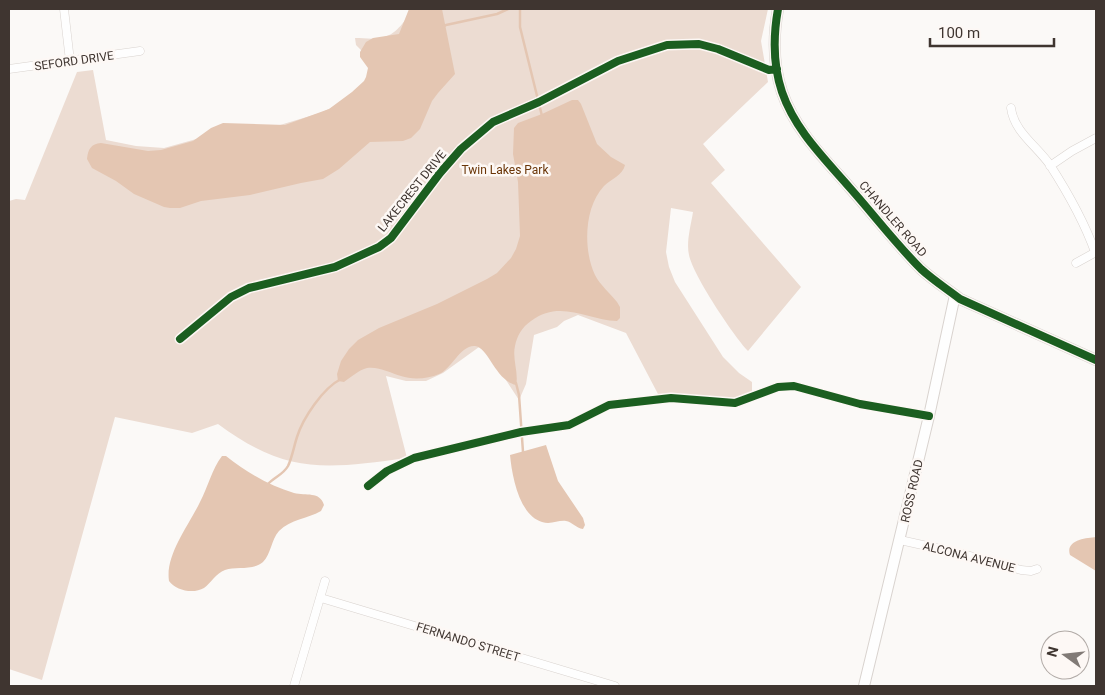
<svg xmlns="http://www.w3.org/2000/svg" width="1105" height="695" font-family="Roboto,sans-serif">
	<rect width="100%" height="100%" fill="#fbf9f7"/>
	<!-- green -->
	<path fill="#ecdcd2" d="M413,9H768L761,41L768,82L703,144L725,170L711,183L801,287L748,351C733,335 693,275 689,255C686,242 691,225 693,212L671,208L666,252L669,267L675,282L723,357L739,373L752,382V393L746,405L669,394H658L626,333L578,315L564,321L557,327L534,335L526,384L519,400L502,374L486,342L443,373L426,381H406L386,376L407,458C325,469 287,475 218,424L192,433L115,417L42,680L9,669V201L16,199L25,200L77,72L93,70L106,140L136,146L164,148L200,138L270,128L320,113L349,100L375,70L362,51L356,45L355,38C364,38 376,40 384,37C397,34 406,19 413,9Z"/>
	<!-- water -->
	<path fill="#e4c6b2" d="M409,9H442L455,74L438,93L432,101L420,129L411,138L403,141L370,142L339,169L323,179L301,183L250,195L201,201L180,208H170L164,207L134,194L116,181L92,168L87,159C88,149 91,144 101,143L148,151L161,150L193,141L211,128L223,123L285,125L329,109L352,92L364,81L366,77L368,68L360,57V52L366,42L373,38L399,34Z
		M572,100H578L581,104L597,144L611,157L625,165C623,175 611,179 604,186C584,207 583,250 595,275C600,285 610,293 617,302L620,307V318L617,321C587,320 560,299 531,321C522,327 517,336 515,346C512,359 519,373 516,385C495,380 489,348 475,346C460,345 452,369 439,374C428,379 412,380 401,376C391,373 378,366 367,368C359,370 351,377 344,382L338,381L337,374L341,361L349,349L358,340L379,328L437,304L487,279L497,273L511,258L516,249L520,236L518,182L513,154L514,128L518,123L542,114Z
		M546,445L558,481L583,518L585,525L583,529C576,528 572,522 566,521C558,520 551,525 542,522C519,515 512,476 510,455Z
		M222,456H226C246,472 270,486 294,493C306,496 320,491 324,505L321,511C307,519 291,519 279,531C271,540 271,554 263,562C253,571 236,566 225,570C216,573 211,583 204,588C194,594 176,591 169,581C165,555 189,525 200,502C208,487 212,469 222,456Z
		M1096,537V571L1070,555C1065,540 1086,538 1096,537Z"/>
	<g fill="none" stroke-linecap="round" stroke-linejoin="round">
		<!-- stream -->
		<path stroke="#e4c6b2" stroke-width="2.5" d="M520,9V27L542,116
			M443,27L446,25L497,14L508,9
			M516,383L519,395L523,452
			M268,484C274,477 283,475 288,466C292,458 294,446 297,437C303,418 323,388 341,379"/>
		<!-- minor casing -->
		<g stroke="#d9d3cf" stroke-width="9">
			<path id="minor" d="M64,9L70,61
				M9,69L140,51
				M1011,108C1014,132 1037,146 1050,165C1068,193 1084,221 1095,252
				M1050,166L1072,151L1096,138
				M1076,263L1096,252
				M180,339L231,297L249,288L335,267L379,247L391,238L440,173L461,149L493,122L539,102L618,61L667,45L699,44L718,49L769,70L777,69
				M368,486L387,471L414,458L521,432L569,425L609,405L671,398L735,403L778,387L794,386L860,404L929,416
				M900,540L963,554L1021,570L1031,571L1037,569
				M321,598L615,686
				M294,686L325,581"/>
		</g>
		<!-- tertiary casing -->
		<g stroke="#d9d3cf" stroke-width="12">
			<path id="tertiary" d="M778,9C773,37 773,65 782,92C795,130 824,158 850,188C874,215 896,244 921,269C933,280 947,289 960,299L1096,360
				M864,686L929,416L955,295"/>
		</g>
		<!-- minor -->
		<use href="#minor" stroke="#fefefe" stroke-width="8"/>
		<!-- tertiary -->
		<use href="#tertiary" stroke="#fefefe" stroke-width="10"/>
		<!-- cycleway casing -->
		<g stroke="#fdf8f5" stroke-width="11">
			<path id="cycleway" d="M778,9C773,37 773,65 782,92C795,130 824,158 850,188C874,215 896,244 921,269C933,280 947,289 960,299L1096,360
				M180,339L231,297L249,288L335,267L379,247L391,238L440,173L461,149L493,122L539,102L618,61L667,45L699,44L718,49L769,70L777,69
				M368,486L387,471L414,458L521,432L569,425L609,405L671,398L735,403L778,387L794,386L860,404L929,416"/>
		</g>
		<!-- cycleway -->
		<use href="#cycleway" stroke="#1b5e20" stroke-width="8"/>
	</g>
	<g text-anchor="middle" stroke-width="5" stroke-linejoin="round" paint-order="stroke">
		<!-- street labels -->
		<g font-size="12" fill="#3f3530" stroke="#fdf8f5">
			<text transform="translate(74 61) rotate(-8)" y="4">SEFORD DRIVE</text>
			<text transform="translate(412 191) rotate(-51)" y="4">LAKECREST DRIVE</text>
			<text transform="translate(893 219) rotate(49)" y="4">CHANDLER ROAD</text>
			<text transform="translate(912 491) rotate(-77)" y="4">ROSS ROAD</text>
			<text transform="translate(969 557) rotate(14)" y="4">ALCONA AVENUE</text>
			<text transform="translate(468 642) rotate(17)" y="4">FERNANDO STREET</text>
		</g>
		<!-- park labels -->
		<g font-size="12" fill="#6a3507" stroke="#fdf8f5">
			<text x="505" y="174">Twin Lakes Park</text>
		</g>
	</g>
	<!-- border -->
	<rect width="1105" height="695" fill="none" stroke="#3f3530" stroke-width="20"/>
	<!-- north arrow -->
	<g transform="translate(1065 655) rotate(285)"><circle r="24" fill="#fdf8f5" stroke="#b1aaa6"/>
	<path d="M0-4L9 19L0 12L-9 19Z" fill="#817a76"/>
	<text y="-8" font-size="14" font-weight="bold" text-anchor="middle" fill="#3f3530">N</text>
	</g>
	<!-- scale -->
	<path d="M930 38v8h124v-8" fill="none" stroke="#3f3530" stroke-width="2.5"/>
	<text x="938" y="38" font-size="15" fill="#3f3530" stroke="#fdf8f5" stroke-width="4" paint-order="stroke">100 m</text>
</svg>
